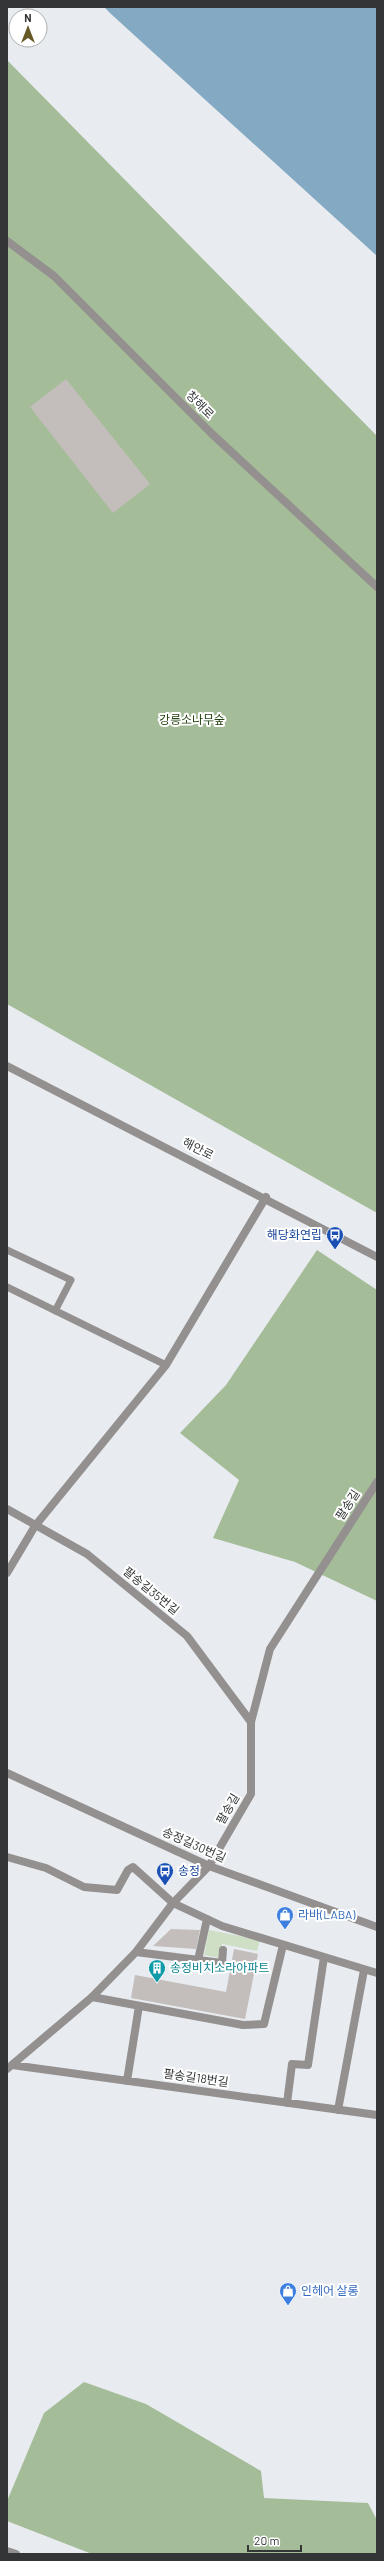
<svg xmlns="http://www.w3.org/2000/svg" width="384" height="2561" font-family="Barlow,'Noto Sans KR',sans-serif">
	<rect width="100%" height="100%" fill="#e8ecf0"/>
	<!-- green -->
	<path fill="#cedfc5" d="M209,1930L260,1940L257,1951L222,1944L220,1958L204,1955Z"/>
	<!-- forest -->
	<path fill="#a5bc99" d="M7,60L377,436V1213L7,1004Z
		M317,1250L377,1290V1601L295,1562L213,1538L239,1480L180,1433L226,1385Z
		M84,2382L146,2404L261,2471L264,2498L368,2503L377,2520V2554H92L7,2521V2501L44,2413Z"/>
	<!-- water -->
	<path fill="#84a9c3" d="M104,7H377V256L111,14Z"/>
	<!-- building -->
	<path fill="#c3bebb" d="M66,379L150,484L113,513L30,407Z
		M171,1929L200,1930L196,1949L153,1946Z
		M234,1949L258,1954L245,2019L131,1998L135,1975L226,1992Z"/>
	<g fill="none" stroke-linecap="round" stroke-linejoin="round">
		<!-- service -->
		<path stroke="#93908f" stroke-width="7" d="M7,1250L71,1280L55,1311
			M7,1287L166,1365"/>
		<!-- minor -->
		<path stroke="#93908f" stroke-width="8" d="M7,1509L87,1554L187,1636L251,1722
			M7,1573L35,1526L166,1365L266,1197
			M7,1773L209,1866L377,1927
			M7,1857L46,1868L84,1887L117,1890L128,1870L133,1867L173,1903L222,1926L377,1973
			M136,1952L222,1963L223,1950
			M198,1960L207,1919
			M92,1997L243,2025L264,2024L283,1945
			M12,2065L377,2115
			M7,2069L92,1997L136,1952L173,1903L209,1866L251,1794V1722L270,1649L377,1482
			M127,2081L139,2006
			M287,2103L292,2064L308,2065L324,1957
			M338,2110L364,1970"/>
		<!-- tertiary -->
		<path stroke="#93908f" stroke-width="8" d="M7,241L54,276L211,433L377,587
			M7,1066L377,1257
			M7,2551L16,2554"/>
	</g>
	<!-- icons -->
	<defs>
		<g id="bus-pin" transform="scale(0.9)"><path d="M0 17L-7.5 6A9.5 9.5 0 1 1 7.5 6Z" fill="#1a4fb4" stroke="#fff"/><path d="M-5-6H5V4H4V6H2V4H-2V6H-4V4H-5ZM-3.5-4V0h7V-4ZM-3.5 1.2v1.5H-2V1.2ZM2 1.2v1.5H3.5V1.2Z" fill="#fff"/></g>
		<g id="shop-pin" transform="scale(0.9)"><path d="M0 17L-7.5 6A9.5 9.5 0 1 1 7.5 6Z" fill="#3f7fe0" stroke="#fff"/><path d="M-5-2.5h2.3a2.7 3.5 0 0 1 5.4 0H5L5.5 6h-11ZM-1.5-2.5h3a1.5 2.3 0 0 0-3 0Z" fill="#fff"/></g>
		<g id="building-pin" transform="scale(0.9)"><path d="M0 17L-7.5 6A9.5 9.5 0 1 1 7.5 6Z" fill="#0f9aa8" stroke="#fff"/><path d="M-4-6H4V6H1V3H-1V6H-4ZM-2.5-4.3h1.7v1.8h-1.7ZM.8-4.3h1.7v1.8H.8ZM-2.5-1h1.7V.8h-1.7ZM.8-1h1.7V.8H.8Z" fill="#fff"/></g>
	</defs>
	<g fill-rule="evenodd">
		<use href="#bus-pin" x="335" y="1235"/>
		<use href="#bus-pin" x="165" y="1871"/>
		<use href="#shop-pin" x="285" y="1915"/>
		<use href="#building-pin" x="157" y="1968"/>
		<use href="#shop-pin" x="288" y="2291"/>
	</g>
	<g text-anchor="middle" stroke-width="4" stroke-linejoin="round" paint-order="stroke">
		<!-- street labels -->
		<g font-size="12" fill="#333536" stroke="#fff">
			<text transform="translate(200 405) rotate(45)" y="4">창해로</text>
			<text transform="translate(198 1149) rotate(27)" y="4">해안로</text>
			<text transform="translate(348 1505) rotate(-57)" y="4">팔송길</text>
			<text transform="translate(151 1591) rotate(39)" y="4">팔송길35번길</text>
			<text transform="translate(228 1809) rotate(-60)" y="4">팔송길</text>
			<text transform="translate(194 1845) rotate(24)" y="4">송정길30번길</text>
			<text transform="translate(196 2078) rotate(8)" y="4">팔송길18번길</text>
		</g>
		<!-- park labels -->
		<g font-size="12" fill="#264411" stroke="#fff">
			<text x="192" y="724">강릉소나무숲</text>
		</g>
		<!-- transit labels -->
		<g font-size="12" fill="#164399" stroke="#fff" text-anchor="end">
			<text x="322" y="1239">해당화연립</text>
			<text x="178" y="1875" text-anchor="start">송정</text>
		</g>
		<!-- shop labels -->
		<g font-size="12" fill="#366cbe" stroke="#fff" text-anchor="start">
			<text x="298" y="1919">라바(LABA)</text>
			<text x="301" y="2295">인헤어 살롱</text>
		</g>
		<!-- culture labels -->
		<g font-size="12" fill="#0d838f" stroke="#fff" text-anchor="start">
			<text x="170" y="1972">송정비치소라아파트</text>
		</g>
	</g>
	<!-- border -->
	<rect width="384" height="2561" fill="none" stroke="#333536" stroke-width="16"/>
	<!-- north arrow -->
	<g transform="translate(28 28)"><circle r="19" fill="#ffffff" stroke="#adaeaf"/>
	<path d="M0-3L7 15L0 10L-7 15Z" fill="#675926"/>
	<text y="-6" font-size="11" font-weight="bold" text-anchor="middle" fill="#333536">N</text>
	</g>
	<!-- scale -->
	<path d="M248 2545v6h53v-6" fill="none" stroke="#333536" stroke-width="2"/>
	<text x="254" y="2545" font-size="12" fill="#333536" stroke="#ffffff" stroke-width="3" paint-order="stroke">20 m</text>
</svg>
